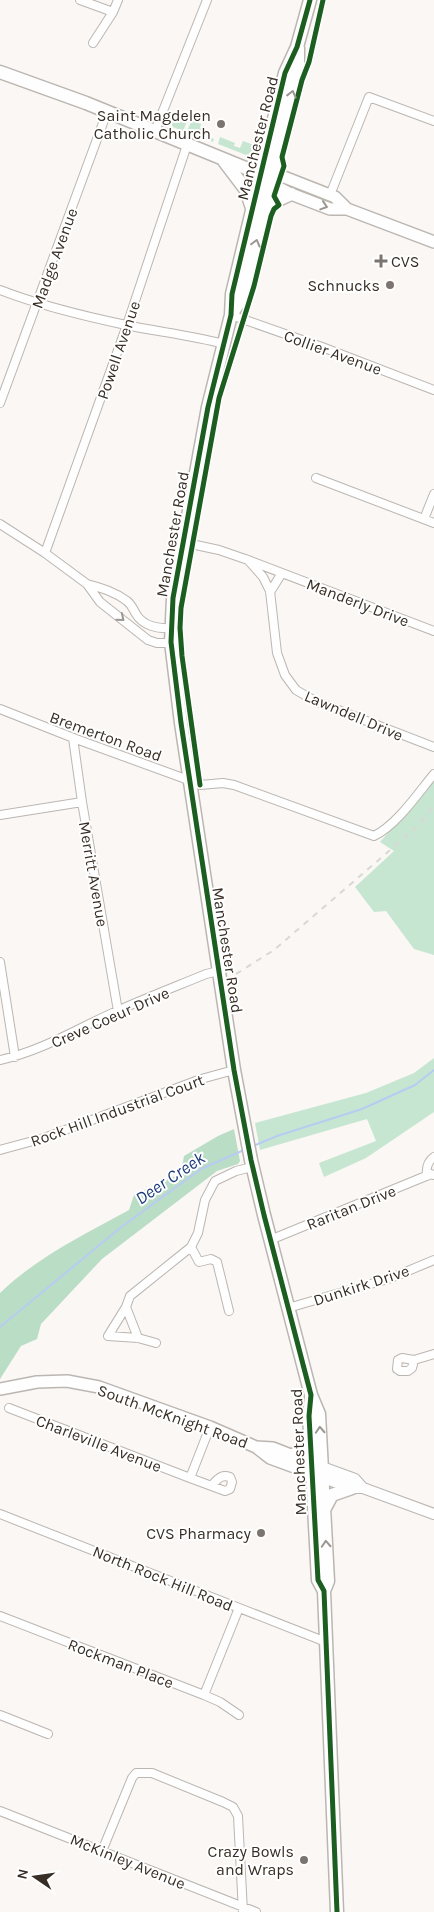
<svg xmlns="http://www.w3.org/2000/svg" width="434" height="1912" font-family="Karla,sans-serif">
	<rect width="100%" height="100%" fill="#faf7f5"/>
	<!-- green -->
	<path fill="#c6e6d1" d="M171,112L188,119L183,131L173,127L169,119Z
		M192,121L201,124L200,128L205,130L204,134L214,139L213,142L186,132Z
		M220,137L235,143L234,146L240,148L243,141L257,146C256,152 251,154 246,155L218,144Z
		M434,780V955L414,949L386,911L374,912L355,887L394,851L380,842Z
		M434,1058V1112L366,1158L324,1177L319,1163L376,1141L367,1119L260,1150L255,1123L366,1093L414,1073Z"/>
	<!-- forest -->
	<path fill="#baddc6" d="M234,1129L240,1161L238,1164L217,1171L102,1259L41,1324L37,1339L21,1346L0,1379V1293C37,1257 84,1235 129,1210L134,1195L181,1173L184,1156L218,1136Z"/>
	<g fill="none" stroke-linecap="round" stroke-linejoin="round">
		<!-- stream -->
		<path stroke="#b8ccf2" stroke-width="2" d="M253,1146L277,1136L362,1109L415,1085L434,1070
			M0,1327L120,1228L201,1169L244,1150"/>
		<!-- minor casing -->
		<g stroke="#bcb6b1" stroke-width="10">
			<path id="minor" d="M80,0L113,12
				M93,43L113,12L118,0
				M155,131L207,0
				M330,195L369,97L434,121
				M0,290C41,306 83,316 126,325C159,332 190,335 224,344
				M231,315L322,347L434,390
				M0,403L107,112
				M316,478L434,523
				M424,519L434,494
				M0,524L45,553L87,584L100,602L148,640L157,643H171
				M182,542L219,550L248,560L434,631
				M45,553L127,325L187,145
				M248,560L263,577L270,591L277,653L285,675L296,690L315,701L434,747
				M87,584C102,588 115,592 127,601C132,605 133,609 136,614C143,626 158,629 171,628
				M270,592L282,573
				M0,709L76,739L183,778L200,785L223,783L234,785L374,836C397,825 418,793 434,774
				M73,738L82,802L118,1011
				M0,815L82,802
				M0,962L15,1057
				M0,1060C42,1051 78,1028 117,1011C146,998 177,986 206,974L219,971
				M0,1150L44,1138L201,1079L234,1070
				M427,1176C426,1168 427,1162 434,1157
				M270,1240L431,1174L434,1175
				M191,1247L199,1262L211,1259L217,1262L229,1311
				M126,1307L108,1336L138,1338L156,1343
				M288,1308L391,1278L434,1260
				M138,1338L126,1307L130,1296L191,1247L198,1233L205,1200L215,1181L236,1171L252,1167
				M414,1360L412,1368L408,1371H400L397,1369L398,1360L402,1358L414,1360L434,1354
				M9,1408L190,1478L210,1427
				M190,1478L225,1491L230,1489L232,1482L230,1477C221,1474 218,1479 212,1485
				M0,1514L326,1642
				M0,1616L204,1695L220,1702L239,1715
				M204,1695L239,1608
				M0,1715L48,1734
				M0,1811L256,1912
				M102,1851L132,1778L136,1773H152L223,1802L233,1807L238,1816L243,1912"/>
		</g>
		<!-- tertiary casing -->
		<g stroke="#bcb6b1" stroke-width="12">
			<path id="tertiary" d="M322,1467L355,1479L363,1488
				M323,1478L352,1488H363L434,1514"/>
		</g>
		<!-- secondary casing -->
		<g stroke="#bcb6b1" stroke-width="14">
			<path id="secondary" d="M272,175L284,177L335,197L347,209
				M270,183L291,194L330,209H347L434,242
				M0,1389L37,1382L67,1381L99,1387L210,1427L256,1447L270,1458L319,1476
				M256,1447L273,1448L319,1466"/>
		</g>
		<!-- primary casing -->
		<g stroke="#bcb6b1" stroke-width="15">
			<path id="primary" d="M310,0L297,47L285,73L232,294L231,315L208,407L173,598L171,642L181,723L234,1070L251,1160L264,1215L311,1395L319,1414L328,1581L324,1591
				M0,72L86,103L248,169L260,175L270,183
				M224,161L246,190L252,208
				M264,215L276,201L291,194
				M231,315L242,298L298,68V48
				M311,1397L309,1416L318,1580L324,1591L337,1912
				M292,1455L303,1452L310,1442
				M325,1508L332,1495L352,1488"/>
		</g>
		<!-- minor -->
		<use href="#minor" stroke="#fefefe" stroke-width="8"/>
		<!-- tertiary -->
		<use href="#tertiary" stroke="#fefefe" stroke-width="10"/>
		<!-- secondary -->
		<use href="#secondary" stroke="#fefefe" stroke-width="11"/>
		<!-- primary -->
		<use href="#primary" stroke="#fefefe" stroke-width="12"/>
		<!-- rail -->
		<path stroke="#d9d8d6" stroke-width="2" stroke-dasharray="6 6" stroke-linecap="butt" d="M236,974L274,950L417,827L434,806"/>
		<!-- cycleway casing -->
		<g stroke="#fff" stroke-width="8">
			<path id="cycleway" d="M310,0L297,47L285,73L232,294L231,315L208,407L173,598L171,642L181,723L234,1070L251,1160L264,1215L311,1395L309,1416L318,1580L324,1591L337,1912
				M200,785L182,656L180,628L181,608L219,398L254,286L271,216L274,209L279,205L274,196L284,166L282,157L302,80L309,62L323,0"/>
		</g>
		<!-- cycleway -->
		<use href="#cycleway" stroke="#1b5e20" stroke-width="5"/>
	</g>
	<!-- one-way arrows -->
	<defs><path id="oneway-chevron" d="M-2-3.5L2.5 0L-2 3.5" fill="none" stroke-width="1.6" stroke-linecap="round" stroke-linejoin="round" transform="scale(1.25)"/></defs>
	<g stroke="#9b9692">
		<use href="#oneway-chevron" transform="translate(292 94) rotate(-76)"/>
		<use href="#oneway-chevron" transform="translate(324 206) rotate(18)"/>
		<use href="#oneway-chevron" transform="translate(256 243) rotate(-75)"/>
		<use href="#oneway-chevron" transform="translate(121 618) rotate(39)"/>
		<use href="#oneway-chevron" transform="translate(320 1430) rotate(-93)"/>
		<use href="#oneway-chevron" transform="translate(326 1544) rotate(-93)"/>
	</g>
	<!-- markers -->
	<g fill="#7c746e" stroke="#fff" stroke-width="2">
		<circle cx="221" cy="124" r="5"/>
		<path d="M378.5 253.5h5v5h5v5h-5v5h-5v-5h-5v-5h5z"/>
		<circle cx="390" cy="285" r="5"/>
		<circle cx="261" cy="1533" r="5"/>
		<circle cx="304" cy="1860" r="5"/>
	</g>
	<g text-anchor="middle" stroke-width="4" stroke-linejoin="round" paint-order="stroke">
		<!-- poi labels -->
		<g font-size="16" fill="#382e25" stroke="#fff" text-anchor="end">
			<text x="211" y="121">Saint Magdelen<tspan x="211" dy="18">Catholic Church</tspan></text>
			<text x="391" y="267" text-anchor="start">CVS</text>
			<text x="380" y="291">Schnucks</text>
			<text x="251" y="1539">CVS Pharmacy</text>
			<text x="294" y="1857">Crazy Bowls<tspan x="294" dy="18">and Wraps</tspan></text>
		</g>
		<!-- street labels -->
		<g font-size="16" fill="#382e25" stroke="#fff">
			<text transform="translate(257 138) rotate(-76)" y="6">Manchester Road</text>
			<text transform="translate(54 258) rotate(-70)" y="6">Madge Avenue</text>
			<text transform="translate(118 350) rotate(-71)" y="6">Powell Avenue</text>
			<text transform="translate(333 352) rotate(20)" y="6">Collier Avenue</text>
			<text transform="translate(172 534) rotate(-80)" y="6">Manchester Road</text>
			<text transform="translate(358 602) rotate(21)" y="6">Manderly Drive</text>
			<text transform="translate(354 715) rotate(23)" y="6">Lawndell Drive</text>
			<text transform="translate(106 736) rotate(20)" y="6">Bremerton Road</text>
			<text transform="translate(94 874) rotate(80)" y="6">Merritt Avenue</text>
			<text transform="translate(228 950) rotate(81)" y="6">Manchester Road</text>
			<text transform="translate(110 1017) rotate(-24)" y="6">Creve Coeur Drive</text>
			<text transform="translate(117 1110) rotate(-20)" y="6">Rock Hill Industrial Court</text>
			<text transform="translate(351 1207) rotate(-22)" y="6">Raritan Drive</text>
			<text transform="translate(361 1285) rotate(-18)" y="6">Dunkirk Drive</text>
			<text transform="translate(173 1416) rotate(20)" y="6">South McKnight Road</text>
			<text transform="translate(99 1443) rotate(21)" y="6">Charleville Avenue</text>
			<text transform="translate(298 1452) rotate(-92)" y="6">Manchester Road</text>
			<text transform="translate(163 1578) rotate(22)" y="6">North Rock Hill Road</text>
			<text transform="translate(121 1663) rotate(21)" y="6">Rockman Place</text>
			<text transform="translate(128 1861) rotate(22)" y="6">McKinley Avenue</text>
		</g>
		<!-- water labels -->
		<g font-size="18" font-style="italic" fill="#1b3a7b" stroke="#fff">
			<text transform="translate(170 1178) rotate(-34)" y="6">Deer Creek</text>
		</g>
	</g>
	<!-- north arrow -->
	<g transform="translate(35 1877) rotate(283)" stroke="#ffffff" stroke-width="4" paint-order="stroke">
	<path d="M0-4L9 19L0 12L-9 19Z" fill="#382e25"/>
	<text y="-8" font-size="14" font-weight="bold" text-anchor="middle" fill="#382e25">N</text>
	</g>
</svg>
